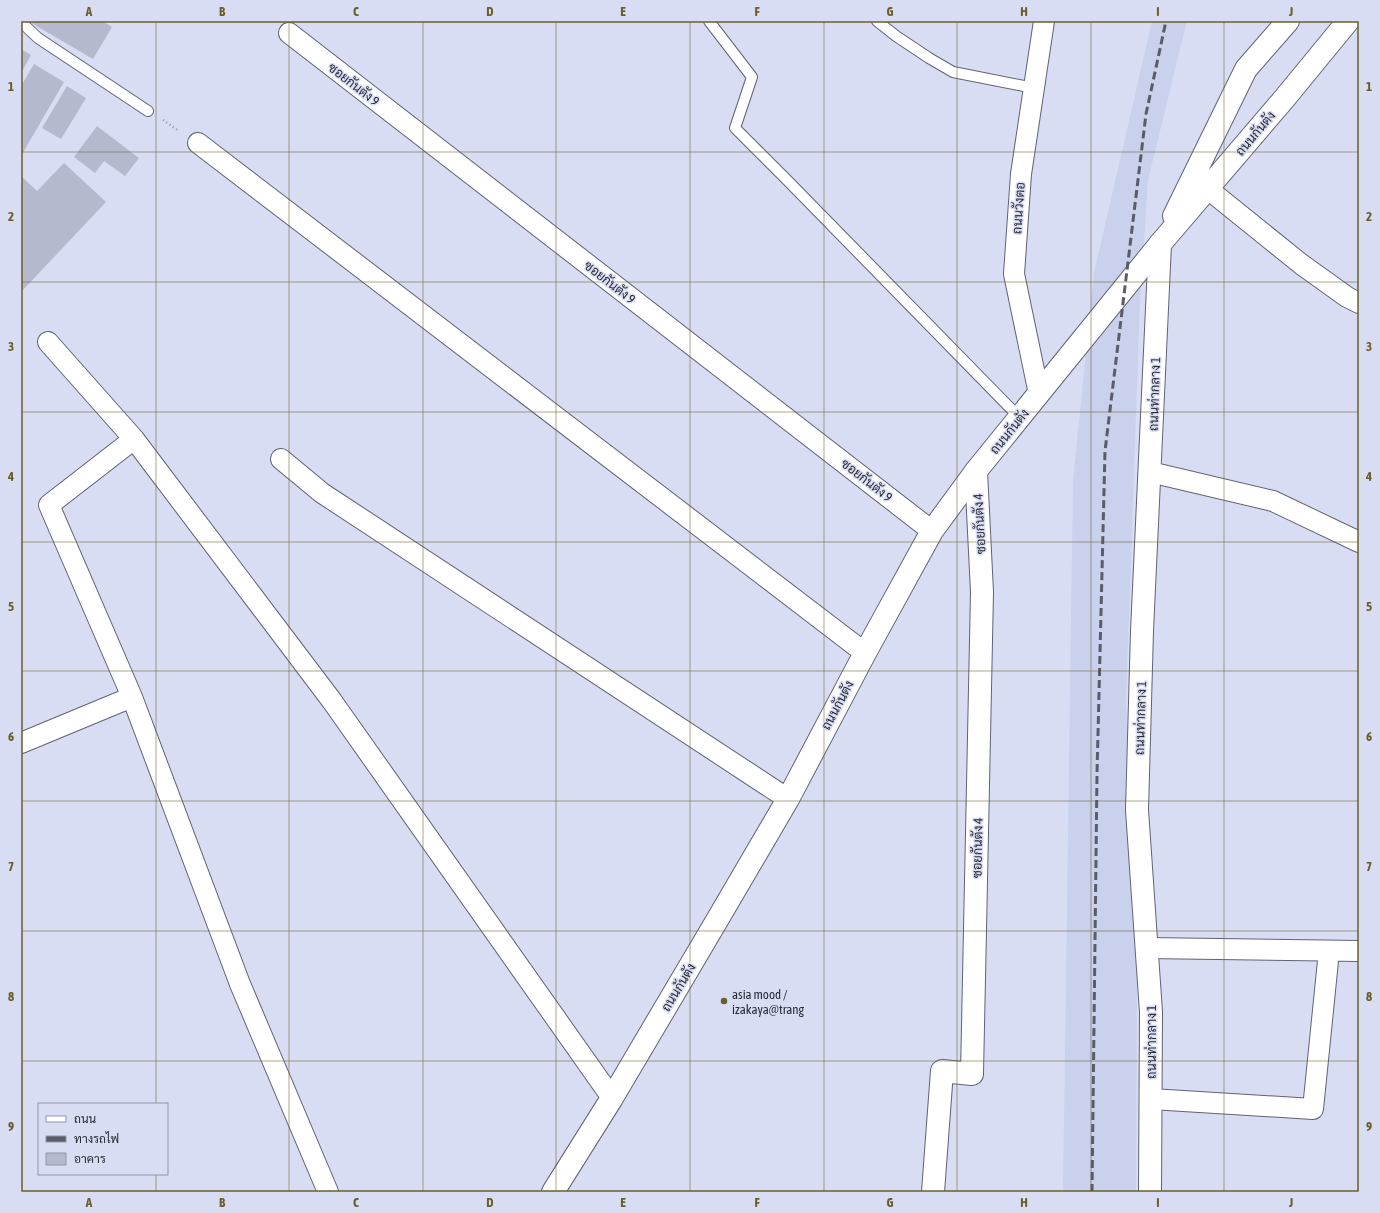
<svg xmlns="http://www.w3.org/2000/svg" width="1380" height="1213" font-family="'Asap Condensed',Sarabun,sans-serif">
	<rect width="100%" height="100%" fill="#d8ddf3"/>
	<!-- built -->
	<path fill="#cad1ed" d="M1152,21H1187L1148,180L1140,300L1126,701L1137,971L1136,1192H1063L1073,481L1094,273Z"/>
	<!-- building -->
	<path fill="#b4b9ce" d="M28,21H102L112,27L93,59Z
		M21,49L31,55L21,73Z
		M34,64L64,82L21,156V86Z
		M67,86L86,98L61,139L42,128Z
		M97,126L139,158L125,176L104,161L95,173L74,157Z
		M64,163L106,202L21,292V176L37,191Z"/>
	<g fill="none" stroke-linecap="round" stroke-linejoin="round">
		<!-- service casing -->
		<g stroke="#5f6376" stroke-width="12">
			<path id="service" d="M709,21L752,77L735,128L788,181L1020,418
				M877,21L896,36L929,58L953,72L1034,88
				M21,22L38,38L148,111"/>
		</g>
		<!-- minor casing -->
		<g stroke="#5f6376" stroke-width="22">
			<path id="minor" d="M289,33L932,531
				M198,143L865,653
				M1208,189L1301,264L1347,297L1359,303
				M48,342L134,439L332,701L612,1098
				M1039,394L1014,274L1021,174L1044,21
				M134,439L49,505L132,697L240,984L328,1192
				M281,459L322,493L788,799
				M1150,472L1273,501L1359,542
				M21,743L132,697
				M1147,948L1359,951
				M1151,1099L1313,1109L1329,951"/>
		</g>
		<!-- tertiary casing -->
		<g stroke="#5f6376" stroke-width="24">
			<path id="tertiary" d="M933,1192L942,1071L972,1074L982,592L976,471
				M1150,1192L1151,1012L1137,810L1142,631L1160,244"/>
		</g>
		<!-- primary casing -->
		<g stroke="#5f6376" stroke-width="24">
			<path id="primary" d="M1174,216L1246,69L1288,21
				M553,1192L612,1098L716,922L788,799L865,653L932,531L976,471L1160,244L1284,99L1348,21"/>
		</g>
		<!-- path -->
		<path stroke="#9397a7" stroke-width="2.5" stroke-dasharray="1 3" stroke-linecap="butt" d="M163,120L179,131"/>
		<!-- service -->
		<use href="#service" stroke="#fff" stroke-width="10"/>
		<!-- minor -->
		<use href="#minor" stroke="#fff" stroke-width="20"/>
		<!-- tertiary -->
		<use href="#tertiary" stroke="#fff" stroke-width="22"/>
		<!-- primary -->
		<use href="#primary" stroke="#fff" stroke-width="22"/>
		<!-- rail -->
		<path stroke="#5a5c68" stroke-width="3" stroke-dasharray="8 4" stroke-linecap="butt" d="M1092,1192L1097,774L1105,451L1146,114L1166,21"/>
	</g>
	<!-- grid -->
	<path fill="none" stroke="#6a5e2b" stroke-width="1" stroke-opacity="0.55" d="M156,21V1104M289,21V1192M423,21V1192M556,21V1192M690,21V1192M824,21V1192M957,21V1192M1091,21V1192M1224,21V1192M21,152H1359M21,282H1359M21,412H1359M21,542H1359M21,671H1359M21,801H1359M21,931H1359M21,1061H1359M156,1174V1192"/>
	<!-- markers -->
	<circle fill="#6a5e2b" stroke="#d8ddf3" stroke-width="1.5" cx="724" cy="1001" r="4"/>
	<g text-anchor="middle" stroke-width="3" stroke-linejoin="round" paint-order="stroke">
		<!-- street labels -->
		<g font-size="13" fill="#2a2c34" stroke="#d8ddf3">
			<text transform="translate(354 84) rotate(38)" y="5">ซอยกันตัง 9</text>
			<text transform="translate(1255 133) rotate(-50)" y="5">ถนนกันตัง</text>
			<text transform="translate(1018 208) rotate(-86)" y="5">ถนนวังตอ</text>
			<text transform="translate(610 282) rotate(38)" y="5">ซอยกันตัง 9</text>
			<text transform="translate(1154 394) rotate(-88)" y="5">ถนนท่ากลาง 1</text>
			<text transform="translate(1009 431) rotate(-51)" y="5">ถนนกันตัง</text>
			<text transform="translate(867 480) rotate(38)" y="5">ซอยกันตัง 9</text>
			<text transform="translate(979 524) rotate(-93)" y="5">ซอยกันตัง 4</text>
			<text transform="translate(837 705) rotate(-62)" y="5">ถนนกันตัง</text>
			<text transform="translate(1140 718) rotate(-88)" y="5">ถนนท่ากลาง 1</text>
			<text transform="translate(977 848) rotate(-89)" y="5">ซอยกันตัง 4</text>
			<text transform="translate(678 987) rotate(-59)" y="5">ถนนกันตัง</text>
			<text transform="translate(1151 1042) rotate(-90)" y="5">ถนนท่ากลาง 1</text>
		</g>
		<!-- poi labels -->
		<g font-size="13" fill="#2a2c34" stroke="#d8ddf3" text-anchor="start">
			<text x="732" y="999">asia mood /<tspan x="732" dy="15">izakaya@trang</tspan></text>
		</g>
	</g>
	<!-- border -->
	<rect width="1380" height="1213" fill="none" stroke="#d8ddf3" stroke-width="44"/>
	<!-- legend -->
	<rect x="38" y="1103" width="130" height="72" fill="#d8ddf3" stroke="#9296a7"/>
	<rect x="46" y="1116" width="20" height="6" fill="#ffffff" stroke="#9296a7"/>
	<text x="74" y="1123" font-size="12" fill="#2a2c34">ถนน</text>
	<rect x="46" y="1136" width="20" height="6" fill="#5a5c68" stroke="#9296a7"/>
	<text x="74" y="1143" font-size="12" fill="#2a2c34">ทางรถไฟ</text>
	<rect x="46" y="1153" width="20" height="12" fill="#b4b9ce" stroke="#9296a7"/>
	<text x="74" y="1163" font-size="12" fill="#2a2c34">อาคาร</text>
	<rect x="22" y="22" width="1336" height="1169" fill="none" stroke="#6a5e2b" stroke-width="1.5"/>
	<g font-size="13" text-anchor="middle" font-weight="bold" fill="#6a5e2b">
		<text x="89" y="16">A</text>
		<text x="222" y="16">B</text>
		<text x="356" y="16">C</text>
		<text x="490" y="16">D</text>
		<text x="623" y="16">E</text>
		<text x="757" y="16">F</text>
		<text x="890" y="16">G</text>
		<text x="1024" y="16">H</text>
		<text x="1158" y="16">I</text>
		<text x="1291" y="16">J</text>
		<text x="11" y="91">1</text>
		<text x="1369" y="91">1</text>
		<text x="11" y="221">2</text>
		<text x="1369" y="221">2</text>
		<text x="11" y="351">3</text>
		<text x="1369" y="351">3</text>
		<text x="11" y="481">4</text>
		<text x="1369" y="481">4</text>
		<text x="11" y="611">5</text>
		<text x="1369" y="611">5</text>
		<text x="11" y="741">6</text>
		<text x="1369" y="741">6</text>
		<text x="11" y="871">7</text>
		<text x="1369" y="871">7</text>
		<text x="11" y="1001">8</text>
		<text x="1369" y="1001">8</text>
		<text x="11" y="1131">9</text>
		<text x="1369" y="1131">9</text>
		<text x="89" y="1207">A</text>
		<text x="222" y="1207">B</text>
		<text x="356" y="1207">C</text>
		<text x="490" y="1207">D</text>
		<text x="623" y="1207">E</text>
		<text x="757" y="1207">F</text>
		<text x="890" y="1207">G</text>
		<text x="1024" y="1207">H</text>
		<text x="1158" y="1207">I</text>
		<text x="1291" y="1207">J</text>
	</g>
</svg>
